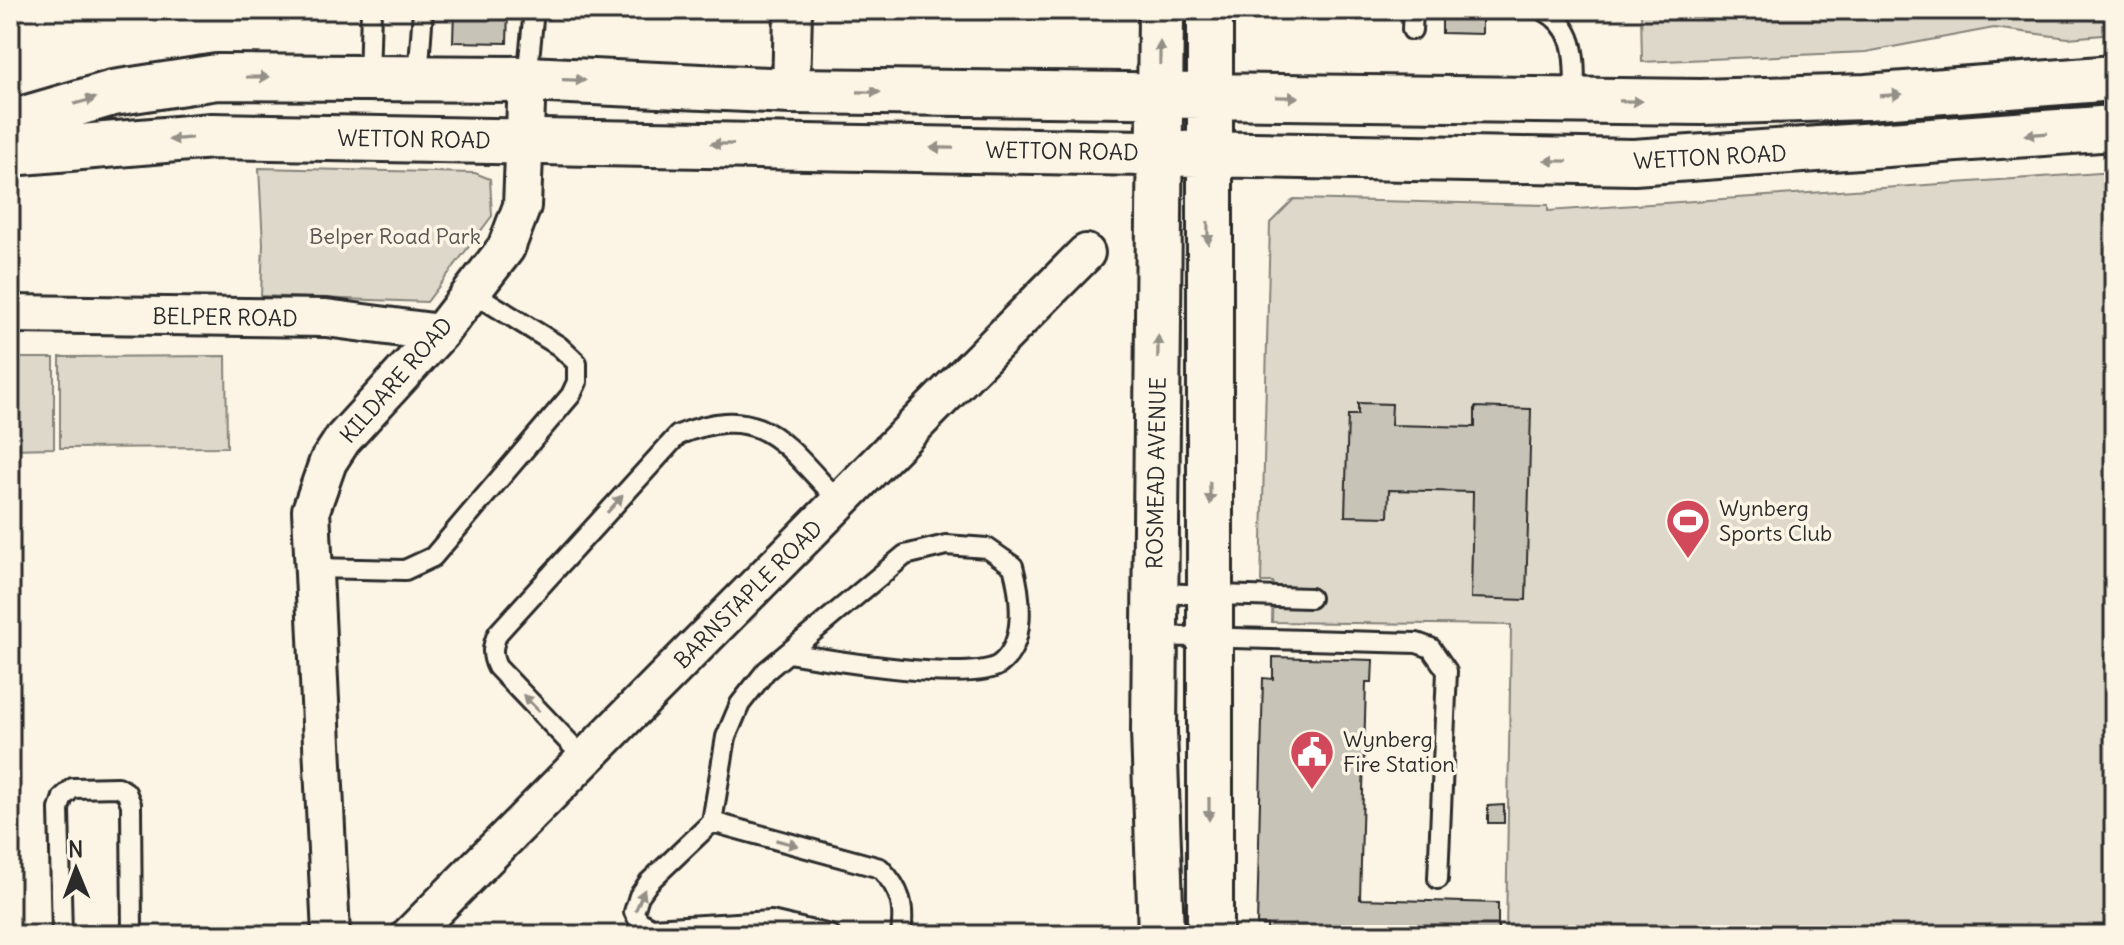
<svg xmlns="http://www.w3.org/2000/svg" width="2124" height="945" font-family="Delius,sans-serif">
	<rect width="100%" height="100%" fill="#fcf5e5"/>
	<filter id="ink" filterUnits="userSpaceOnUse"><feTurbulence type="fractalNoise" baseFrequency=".0125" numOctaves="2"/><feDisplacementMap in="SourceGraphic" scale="16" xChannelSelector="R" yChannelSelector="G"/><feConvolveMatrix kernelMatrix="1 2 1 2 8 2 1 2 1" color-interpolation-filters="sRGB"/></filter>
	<g filter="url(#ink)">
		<!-- green -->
		<path fill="#ded8ca" stroke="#84827a" stroke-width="2" d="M1641,10H2114V34L2068,38L1994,28L1866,52L1642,62Z
			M259,168L475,173L490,179L492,216L427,302L261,296L263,244Z
			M2114,172V935H1506L1511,625L1272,622L1273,582H1261L1270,223L1294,199L1548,205V211Z
			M226,356L227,447L60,448V357Z
			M10,358H54V448L10,449Z"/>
		<!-- building -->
		<path fill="#c8c3b7" stroke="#2b2b2b" stroke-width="2" d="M454,10H508L507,43L453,42Z
			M1442,10H1482V34L1442,33Z
			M1358,403L1392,404L1391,425L1475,427V407L1531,409L1526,600L1471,598L1473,492L1389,490L1388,517L1345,516L1348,415H1358Z
			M1273,657L1373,660L1372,682H1366L1360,899L1498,903V935H1267V925H1257L1263,678L1273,679Z
			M1504,805V823H1488V806Z"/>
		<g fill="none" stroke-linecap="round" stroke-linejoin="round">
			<!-- service casing -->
			<g stroke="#2b2b2b" stroke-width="24">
				<path id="service" d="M1543,10C1580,30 1574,63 1575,101
					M1412,30L1413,10
					M369,78L371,10
					M418,78L423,10
					M527,79L534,10
					M314,568L405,570L433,557L571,395L577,382V363L559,346L472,292
					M1155,593L1310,598
					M1155,636L1417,643L1431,648L1447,671L1438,879
					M789,653C824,659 975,685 1000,664C1027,643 1021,595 1013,566L987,548L946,545L905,555L766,671L740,704L726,737L712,822L649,882L639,896L634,912L639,921L651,928L771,921L830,935
					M585,759L497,667C491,654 492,646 498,633L678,435C764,400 784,445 840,502
					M712,822L880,868C901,890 905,905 901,935
					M62,935L59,809L63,797L73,788L118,787L126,792L131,804L132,935"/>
			</g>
			<!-- minor casing -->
			<g stroke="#2b2b2b" stroke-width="42">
				<path id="minor" d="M791,91L793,10
					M10,314L326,318L440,333
					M331,935L311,510L328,462L343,439L440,333L506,248L522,206L527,79
					M410,935L1086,253"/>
			</g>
			<!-- secondary casing -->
			<g stroke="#2b2b2b" stroke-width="50">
				<path id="secondary" d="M1210,10V935
					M10,123L113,93L217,77L527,79L791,91L1701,102L1866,97L2114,78
					M10,153L212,136L1634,162L2114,128
					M1161,935L1154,731L1161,10"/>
			</g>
			<!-- service -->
			<use href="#service" stroke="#fcf5e5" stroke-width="18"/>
			<!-- minor -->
			<use href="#minor" stroke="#fcf5e5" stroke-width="36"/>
			<!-- secondary -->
			<use href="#secondary" stroke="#fcf5e5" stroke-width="44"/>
		</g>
		<!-- one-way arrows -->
		<defs><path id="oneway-solid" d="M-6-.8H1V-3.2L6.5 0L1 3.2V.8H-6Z" transform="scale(2)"/></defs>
		<g fill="#949088">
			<use href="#oneway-solid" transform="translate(1160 53) rotate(-90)"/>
			<use href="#oneway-solid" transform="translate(258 77)"/>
			<use href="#oneway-solid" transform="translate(574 80) rotate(2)"/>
			<use href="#oneway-solid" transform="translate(869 92) rotate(1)"/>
			<use href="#oneway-solid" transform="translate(1891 95) rotate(-4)"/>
			<use href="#oneway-solid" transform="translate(1287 97) rotate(1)"/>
			<use href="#oneway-solid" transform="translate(85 101) rotate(-16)"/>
			<use href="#oneway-solid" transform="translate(1631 101) rotate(1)"/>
			<use href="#oneway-solid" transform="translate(2036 134) rotate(176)"/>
			<use href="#oneway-solid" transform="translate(180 139) rotate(175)"/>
			<use href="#oneway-solid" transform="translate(722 144) rotate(-179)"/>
			<use href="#oneway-solid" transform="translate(942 148) rotate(-179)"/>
			<use href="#oneway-solid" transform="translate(1556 161) rotate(-179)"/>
			<use href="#oneway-solid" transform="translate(1208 233) rotate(89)"/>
			<use href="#oneway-solid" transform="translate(1158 347) rotate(-89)"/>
			<use href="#oneway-solid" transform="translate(1210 493) rotate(89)"/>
			<use href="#oneway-solid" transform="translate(615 504) rotate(-48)"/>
			<use href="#oneway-solid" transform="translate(531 703) rotate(-134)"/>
			<use href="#oneway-solid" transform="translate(1209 809) rotate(90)"/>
			<use href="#oneway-solid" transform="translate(787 843) rotate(15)"/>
			<use href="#oneway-solid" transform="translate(640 900) rotate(-67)"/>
		</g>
	</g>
	<!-- icons -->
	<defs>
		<g id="stadium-pin" transform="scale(2.3)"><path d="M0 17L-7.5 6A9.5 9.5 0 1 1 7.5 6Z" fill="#d1495b" stroke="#fcf5e5"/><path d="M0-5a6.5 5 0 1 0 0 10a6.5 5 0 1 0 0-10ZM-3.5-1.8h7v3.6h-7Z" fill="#fff"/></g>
		<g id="civic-pin" transform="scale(2.3)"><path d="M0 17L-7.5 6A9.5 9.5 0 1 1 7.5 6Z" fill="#d1495b" stroke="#fcf5e5"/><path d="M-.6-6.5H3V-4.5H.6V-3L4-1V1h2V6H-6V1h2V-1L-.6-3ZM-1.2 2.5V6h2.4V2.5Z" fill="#fff"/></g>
	</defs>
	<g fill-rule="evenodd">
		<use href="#stadium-pin" x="1688" y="521"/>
		<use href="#civic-pin" x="1312" y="752"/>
	</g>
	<g text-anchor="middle" stroke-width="7" stroke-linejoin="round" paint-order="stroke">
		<!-- street labels -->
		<g font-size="22" fill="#2b2b2b" stroke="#fcf5e5">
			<text transform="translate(414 139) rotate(1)" y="8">WETTON ROAD</text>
			<text transform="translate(1062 151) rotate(1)" y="8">WETTON ROAD</text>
			<text transform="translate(1710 157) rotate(-3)" y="8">WETTON ROAD</text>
			<text transform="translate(225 317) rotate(1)" y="8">BELPER ROAD</text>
			<text transform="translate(396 380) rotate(-49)" y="8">KILDARE ROAD</text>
			<text transform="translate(1156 473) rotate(-89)" y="8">ROSMEAD AVENUE</text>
			<text transform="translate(748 594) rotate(-45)" y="8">BARNSTAPLE ROAD</text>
		</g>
		<!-- park labels -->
		<g font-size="22" fill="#585653" stroke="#fcf5e5">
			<text x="395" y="244">Belper Road Park</text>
		</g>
		<!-- poi labels -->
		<g font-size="22" fill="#2b2b2b" stroke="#fcf5e5" text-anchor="start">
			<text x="1719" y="516">Wynberg<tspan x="1719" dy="25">Sports Club</tspan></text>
			<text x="1343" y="747">Wynberg<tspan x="1343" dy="25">Fire Station</tspan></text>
		</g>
	</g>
	<!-- margin -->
	<rect width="2124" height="945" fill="none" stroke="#fcf5e5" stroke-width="40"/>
	<rect x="20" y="20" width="2084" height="905" fill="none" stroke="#2b2b2b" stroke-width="3" filter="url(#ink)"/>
	<!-- north arrow -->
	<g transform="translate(76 869) rotate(359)" stroke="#fcf5e5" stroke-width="6" paint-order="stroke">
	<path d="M0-6L14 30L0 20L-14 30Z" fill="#2b2b2b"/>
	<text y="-12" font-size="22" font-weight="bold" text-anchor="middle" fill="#2b2b2b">N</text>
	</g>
</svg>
